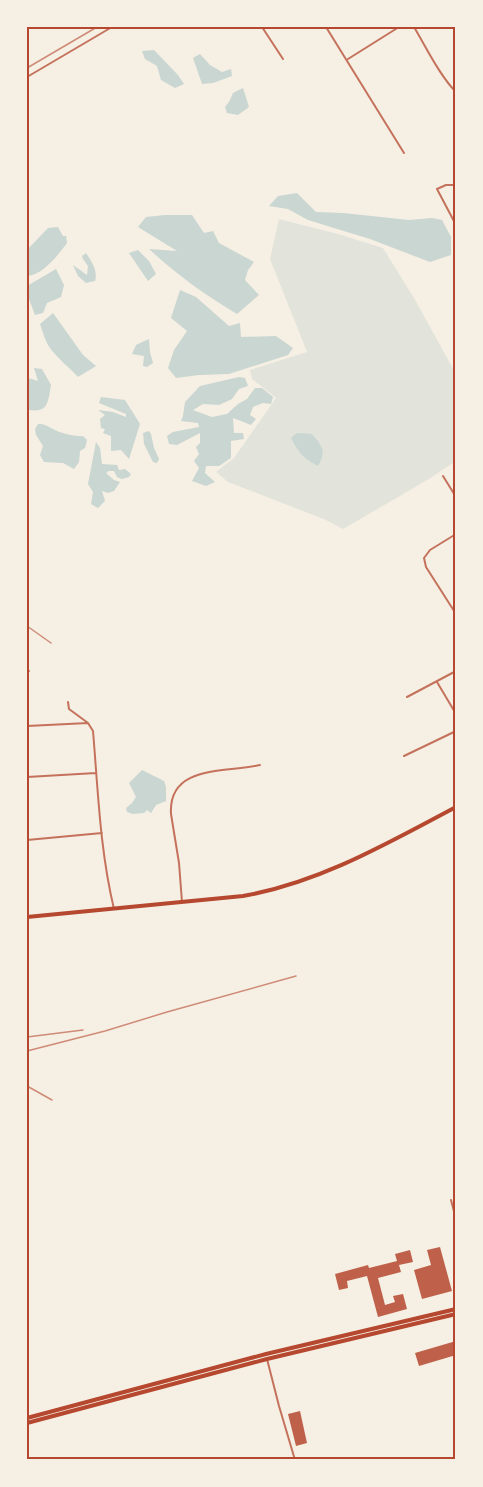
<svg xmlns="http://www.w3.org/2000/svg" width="483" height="1487" font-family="'Golos Text',sans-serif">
	<rect width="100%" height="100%" fill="#f6efe4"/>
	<!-- green -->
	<path fill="#e2e4dc" d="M279,219L338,234L383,248L414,298L456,374V461L429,479L343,529L326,520L228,482L216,472L234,458L276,398L252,379L250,370L307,352L270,259Z"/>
	<!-- water -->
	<path fill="#c9d6d2" d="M154,50L178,75L184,84L175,88L161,80L157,66L145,59L142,51Z
		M200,54L210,65L222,72L231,69L232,76L213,83L202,84L193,58Z
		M243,88L249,107L238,115L227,113L225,107L229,102L233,93Z
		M297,193L316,212L343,213L409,220L432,218L442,220L451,237V255L430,262L370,239L308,220L288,209L269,206L278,196Z
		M165,215H192L204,233L213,231L219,243L254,262L248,270L245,280L259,295L237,314C205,295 176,274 149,249L177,251L138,227L146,217Z
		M58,227L63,236H66L67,243C58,255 43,275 27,276V250L48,228Z
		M138,250L149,261L156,274L148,281L129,253Z
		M86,253C92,262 98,271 95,281L86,283L78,276L73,265L87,275L88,266L83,259L82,256Z
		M56,269L64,285L61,297L47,303L43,313L35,315L27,294V286Z
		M180,290L196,297L229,326L240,323L241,337L276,336L293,348L288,355L229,374L199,375L176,378L168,368L174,350L187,331L171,318Z
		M53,313L83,355L96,366L78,377C69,367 58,359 50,348C45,341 43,332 40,324Z
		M149,339L150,352L153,363L147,367L143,366L144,356L132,354L136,345Z
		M27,367L28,378L38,381L34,368L42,369L51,385C48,401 49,413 29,410L27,398Z
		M239,377L245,378L248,386L239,389L232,399L219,405L203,404L193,410L212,417L227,414L238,404L247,399L255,388H262L273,397L271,404L263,403L253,407L250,415L256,419L251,425L233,418L234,433H243L244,439L231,441V458L219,466H206L205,473L215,482L206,486L192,481L199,468L194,461L199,454L196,447L200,443V433L177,445L169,444L167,436L173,432L199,427L198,423L181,421L183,416L185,402L200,386Z
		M101,397L125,400L140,424L129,459L121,450L111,451V436L103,433L105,429L101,428L100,419L105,415L98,410L113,412L126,417V414L99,403Z
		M38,424C45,424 47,426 53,429C60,433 75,437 83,436L87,440L85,448L80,451L79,462L74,469L63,463L44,462L40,455L43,446L36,435L35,429Z
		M149,431L151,434L154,448L159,459L157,463L153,462L144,444L143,433Z
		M297,433L312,434C322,446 327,451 318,466C303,458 299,453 291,438Z
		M96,442L100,448L102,464L117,465L119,470L125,469L131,474L129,477L122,479L117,477L114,471H109L106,473L114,480L120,482L114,491L108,493L102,491L105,501L98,508L91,504L93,492L88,484Z
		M142,770L164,781L166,787V801L156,805L151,813L147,810L144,813L133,814L127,812L126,808L132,803L136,797L129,783Z"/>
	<!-- building -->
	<path fill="#bf614a" d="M440,1247L452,1291L422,1299L414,1270L431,1265L427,1250Z
		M410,1250L413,1262L399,1265L401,1272L378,1278L385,1305L395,1302L393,1296L403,1294L407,1309L378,1317L367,1276L347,1281L348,1288L339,1290L335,1274L368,1265L369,1268L397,1261L395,1254Z
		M456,1341V1355L419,1366L415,1353Z
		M300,1411L307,1443L296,1446L288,1414Z"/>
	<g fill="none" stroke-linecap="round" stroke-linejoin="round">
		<!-- minor -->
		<path stroke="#c5725c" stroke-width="2" d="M262,27L283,59
			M326,27L404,153
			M414,27C426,47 440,76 456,92
			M348,59L399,27
			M27,77L112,27
			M453,185H446L437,189L456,225
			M443,476L456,497
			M456,534L430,550L424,558L426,567L456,614
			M27,671H29
			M437,682L456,714
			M407,697L456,671
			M68,702L69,709L88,723L93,731C98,790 100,851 114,909
			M27,726L88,723
			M404,756L456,731
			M27,777L96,773
			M27,840L102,833
			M182,902L179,863L171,814C168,764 227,773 260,765
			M451,1200L456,1219
			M267,1359L279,1406L295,1460"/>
		<!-- secondary -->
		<path stroke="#b5482f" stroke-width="4" d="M27,1418L266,1354L456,1309
			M27,1423L267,1359L456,1314"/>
		<!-- primary -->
		<path stroke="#b5482f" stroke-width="4" d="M27,917L243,896C319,883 388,843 456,807"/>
		<!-- rail -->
		<path stroke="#cf8b77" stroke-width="1.5" d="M27,68L97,27
			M27,626L51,643
			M27,1037L83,1030
			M27,1051L105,1031L167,1012L296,976
			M27,1086L52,1100"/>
	</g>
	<!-- border -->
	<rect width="483" height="1487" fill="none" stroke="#f6efe4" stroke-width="57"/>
	<rect x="28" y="28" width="426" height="1430" fill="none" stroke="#b5482f" stroke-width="2"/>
</svg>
